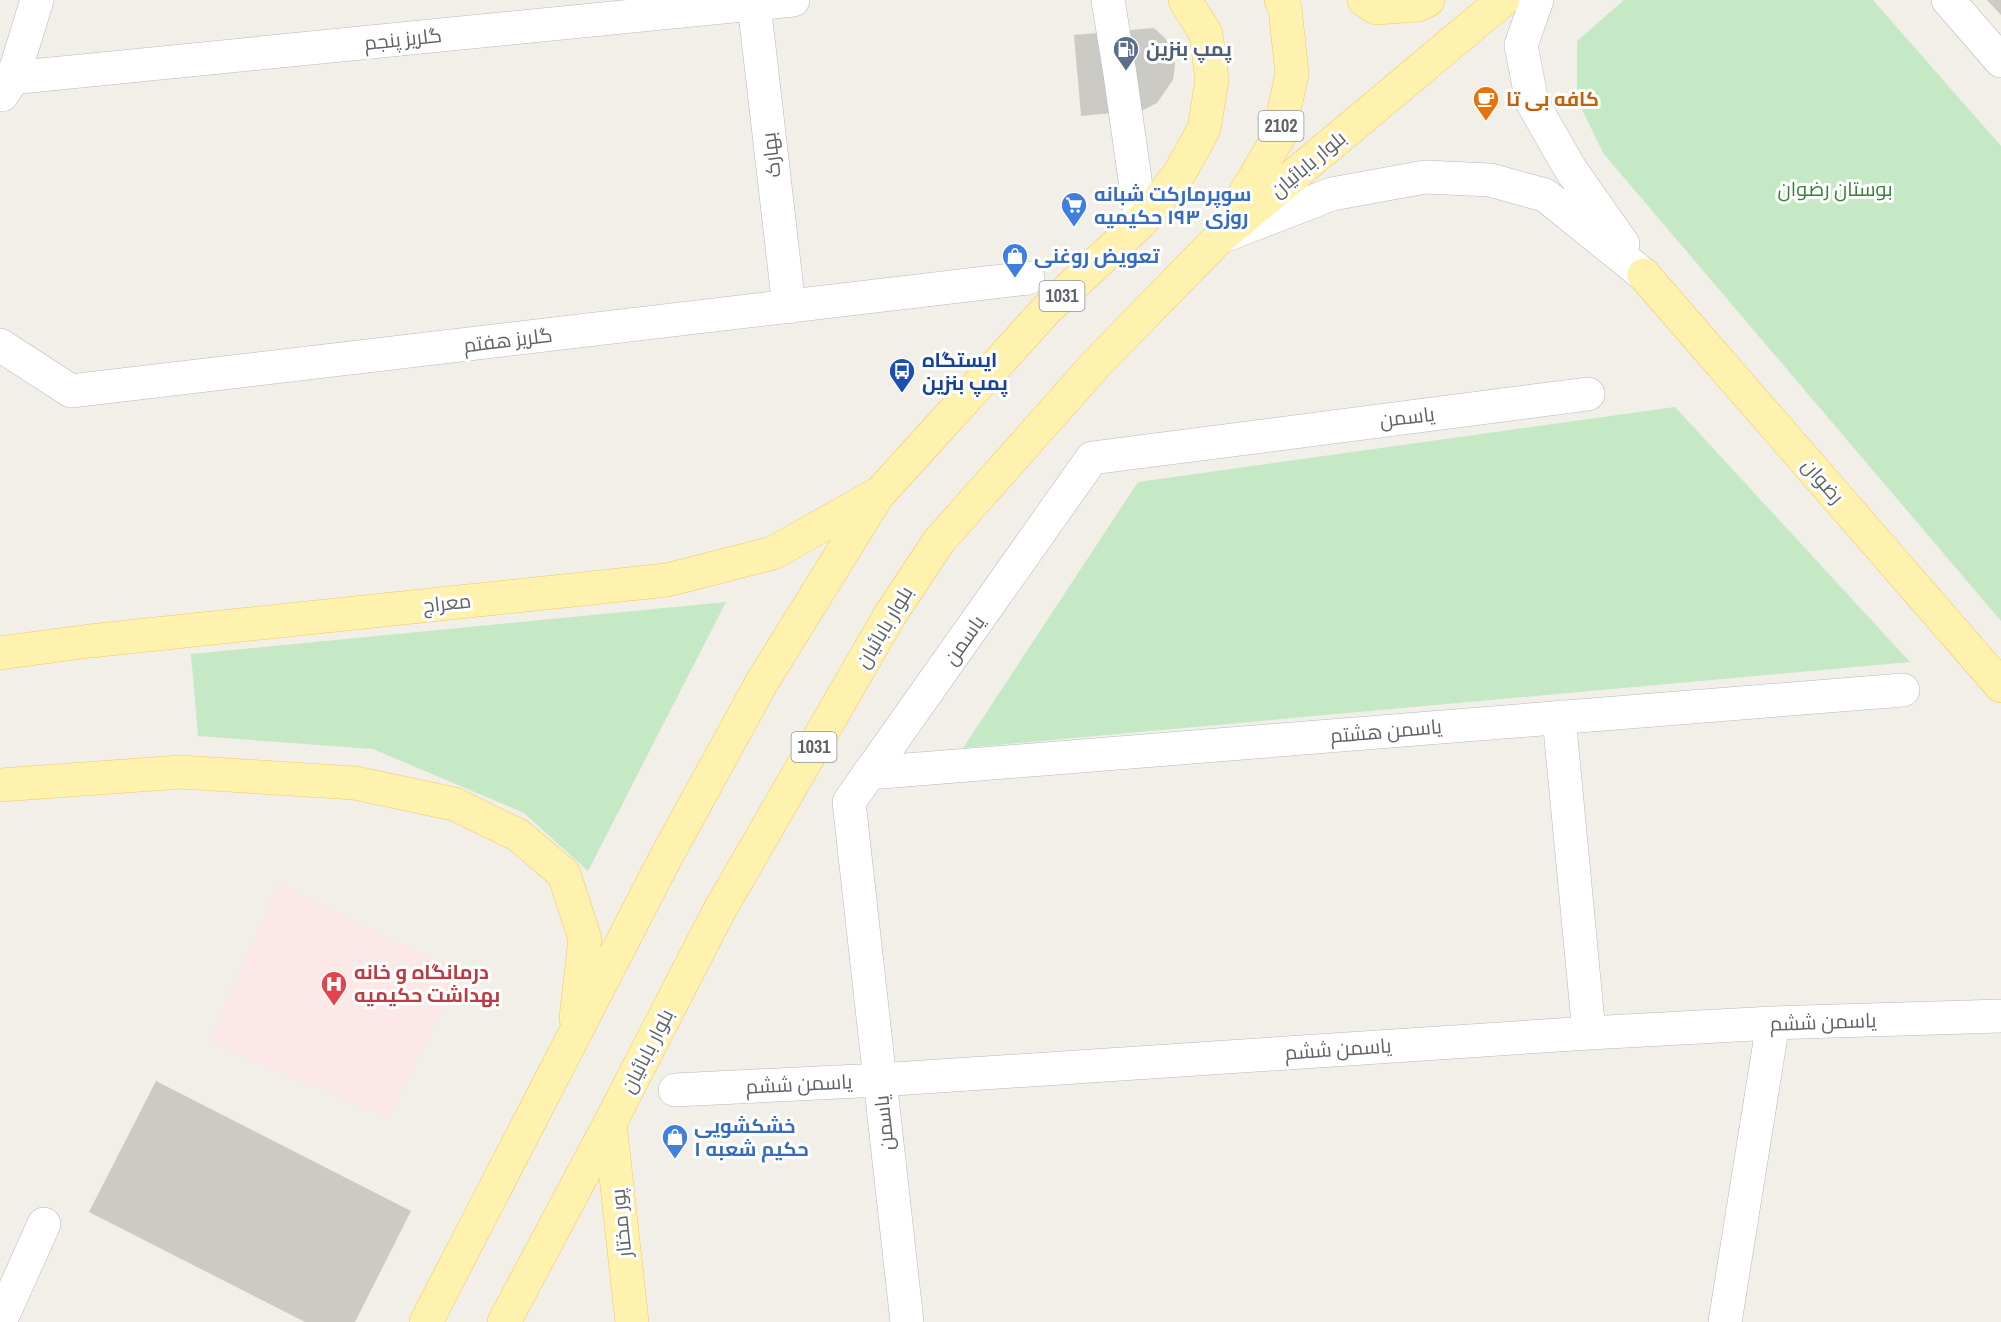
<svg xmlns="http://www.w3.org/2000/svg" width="2001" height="1322" font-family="'Archivo Narrow',Cairo,sans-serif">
	<rect width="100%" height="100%" fill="#f1efe8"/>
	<!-- medical -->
	<path fill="#fce8e6" d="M279,884L462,973L388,1118L209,1041Z"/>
	<!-- green -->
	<path fill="#c5e8c5" d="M1624,0H1873L2001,146V621L1603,153L1577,99V41Z
		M1675,407L1910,662L963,748L1138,482Z
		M726,602L588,871L524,813L373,749L198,736L191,654Z"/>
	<!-- building -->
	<path fill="#cccac5" d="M1987,0H2001V15Z
		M1154,28L1165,38L1173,52L1175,65L1173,80L1157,103L1143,110L1081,116L1074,35Z
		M156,1081L411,1211L355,1322H305L89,1212Z"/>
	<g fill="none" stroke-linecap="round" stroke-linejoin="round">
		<!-- minor casing -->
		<g stroke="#b5b8bc" stroke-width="34">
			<path id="minor" d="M1108,0L1120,74L1141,222
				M1537,0L1521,45L1532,102L1571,170L1623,244
				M1948,0L2001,61
				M754,4L789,307
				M0,79L793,0
				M2,95L13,78L37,0
				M1226,235L1332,194L1425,177L1490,180L1545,195L1644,275
				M0,345L71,391L1028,278
				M1559,717L1589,1033
				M869,773L1903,690
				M675,1090L879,1080L1589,1033L1773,1023L2001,1016
				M0,1322L44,1224
				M907,1322L849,802L1092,458L1588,394
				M1725,1322L1773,1023"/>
		</g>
		<!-- major casing -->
		<g stroke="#f2c960" stroke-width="34">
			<path id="major" d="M1364,0L1376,8L1418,5L1428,0
				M1230,219L1278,138L1292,74L1285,8L1281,0
				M1644,275L2001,686
				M0,653L90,641L667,580L773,553L876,495
				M0,785L181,772L355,783L454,804L518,835L564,874L585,939L576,1018
				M610,1123L632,1322
				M426,1322L665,859L762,682L878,495L1047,309L1141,222L1179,174L1204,129L1212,80L1206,34L1185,0
				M504,1322L610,1123L718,913L890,615L939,541L1097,363L1219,238L1503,0"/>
		</g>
		<!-- minor -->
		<use href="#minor" stroke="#fff" stroke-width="33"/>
		<!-- major -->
		<use href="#major" stroke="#fff2af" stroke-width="33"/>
	</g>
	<!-- icons -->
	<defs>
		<g id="fuel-pin" transform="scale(1.35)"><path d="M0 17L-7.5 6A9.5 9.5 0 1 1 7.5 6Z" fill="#5c6f8a" stroke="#fff"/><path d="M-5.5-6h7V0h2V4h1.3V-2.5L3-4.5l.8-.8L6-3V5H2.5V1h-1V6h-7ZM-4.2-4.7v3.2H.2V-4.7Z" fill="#fff"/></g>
		<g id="cafe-pin" transform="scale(1.35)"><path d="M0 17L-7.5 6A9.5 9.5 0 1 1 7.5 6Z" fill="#e8710a" stroke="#fff"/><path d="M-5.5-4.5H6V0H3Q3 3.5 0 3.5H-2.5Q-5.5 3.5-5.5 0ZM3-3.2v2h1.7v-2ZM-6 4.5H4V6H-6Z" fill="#fff"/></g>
		<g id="supermarket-pin" transform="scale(1.35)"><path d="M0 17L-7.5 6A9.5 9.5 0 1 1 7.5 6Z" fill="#3f7fe0" stroke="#fff"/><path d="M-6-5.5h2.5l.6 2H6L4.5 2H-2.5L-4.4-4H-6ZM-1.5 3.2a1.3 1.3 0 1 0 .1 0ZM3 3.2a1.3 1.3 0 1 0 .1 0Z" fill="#fff"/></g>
		<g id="shop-pin" transform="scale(1.35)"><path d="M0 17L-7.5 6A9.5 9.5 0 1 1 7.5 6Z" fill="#3f7fe0" stroke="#fff"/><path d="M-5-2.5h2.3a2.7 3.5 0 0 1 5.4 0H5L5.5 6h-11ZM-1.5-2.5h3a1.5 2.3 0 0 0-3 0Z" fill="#fff"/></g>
		<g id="bus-pin" transform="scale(1.35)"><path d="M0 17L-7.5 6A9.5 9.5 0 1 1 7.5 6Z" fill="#1a4fb4" stroke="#fff"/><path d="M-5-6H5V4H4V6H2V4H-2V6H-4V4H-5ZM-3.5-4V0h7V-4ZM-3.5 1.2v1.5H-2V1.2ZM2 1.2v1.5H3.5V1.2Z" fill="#fff"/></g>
		<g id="hospital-pin" transform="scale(1.35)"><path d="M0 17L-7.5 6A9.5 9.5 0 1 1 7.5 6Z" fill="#e0444e" stroke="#fff"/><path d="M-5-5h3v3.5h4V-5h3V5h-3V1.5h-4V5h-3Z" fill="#fff"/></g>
	</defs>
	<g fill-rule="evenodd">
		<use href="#fuel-pin" x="1126" y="49"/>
		<use href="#cafe-pin" x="1486" y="99"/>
		<use href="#supermarket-pin" x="1074" y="205"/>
		<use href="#shop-pin" x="1015" y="256"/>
		<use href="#bus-pin" x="902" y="371"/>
		<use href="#hospital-pin" x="334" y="984"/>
		<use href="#shop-pin" x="675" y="1137"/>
	</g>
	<g text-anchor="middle" stroke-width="6" stroke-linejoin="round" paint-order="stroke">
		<!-- shield labels -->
		<g fill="#fff" stroke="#8f9295" stroke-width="1.5">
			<rect x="1258.5" y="111" width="45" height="30" rx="4.5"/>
			<rect x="1039.5" y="281" width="45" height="30" rx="4.5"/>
			<rect x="791.5" y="732" width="45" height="30" rx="4.5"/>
		</g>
		<g font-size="18" font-weight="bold" fill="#5f6368">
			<text x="1281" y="132">2102</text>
			<text x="1062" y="302">1031</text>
			<text x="814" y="753">1031</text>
		</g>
		<!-- street labels -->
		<g font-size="20" fill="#5f6368" stroke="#fff">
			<text transform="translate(403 39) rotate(-6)" y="7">گلریز پنجم</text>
			<text transform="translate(771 155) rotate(-97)" y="7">بهارک</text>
			<text transform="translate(1308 164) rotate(-40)" y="7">بلوار بابائیان</text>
			<text transform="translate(508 340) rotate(-7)" y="7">گلریز هفتم</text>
			<text transform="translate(1407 417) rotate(-7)" y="7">یاسمن</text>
			<text transform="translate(1823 481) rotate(49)" y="7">رضوان</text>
			<text transform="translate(447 603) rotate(-6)" y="7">معراج</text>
			<text transform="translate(884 627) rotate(-59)" y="7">بلوار بابائیان</text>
			<text transform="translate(964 640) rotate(-55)" y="7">یاسمن</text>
			<text transform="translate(1386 731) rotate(-5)" y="7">یاسمن هشتم</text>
			<text transform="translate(1823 1022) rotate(-2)" y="7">یاسمن ششم</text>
			<text transform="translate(1338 1049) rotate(-4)" y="7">یاسمن ششم</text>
			<text transform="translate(647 1051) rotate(-63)" y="7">بلوار بابائیان</text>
			<text transform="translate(799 1084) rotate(-3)" y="7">یاسمن ششم</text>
			<text transform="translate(884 1123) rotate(-96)" y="7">یاسمن</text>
			<text transform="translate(621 1223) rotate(-96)" y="7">پور مختار</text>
		</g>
		<!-- service labels -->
		<g font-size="20" font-weight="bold" fill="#4e5e75" stroke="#fff" text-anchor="start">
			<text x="1146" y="56">پمپ بنزین</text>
		</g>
		<!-- food labels -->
		<g font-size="20" font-weight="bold" fill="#c56008" stroke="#fff" text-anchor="start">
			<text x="1506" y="106">کافه بی تا</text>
		</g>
		<!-- park labels -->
		<g font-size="20" fill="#348238" stroke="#fff">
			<text x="1835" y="196">بوستان رضوان</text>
		</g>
		<!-- shop labels -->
		<g font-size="20" font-weight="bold" fill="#366cbe" stroke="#fff" text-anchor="start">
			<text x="1094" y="201">سوپرمارکت شبانه<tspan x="1094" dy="23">روزی ۱۹۳ حکیمیه</tspan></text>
			<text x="1034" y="263">تعویض روغنی</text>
			<text x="694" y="1133">خشکشویی<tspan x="694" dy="23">حکیم شعبه ۱</tspan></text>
		</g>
		<!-- transit labels -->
		<g font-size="20" font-weight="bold" fill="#164399" stroke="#fff" text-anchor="start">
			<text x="922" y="367">ایستگاه<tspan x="922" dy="23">پمپ بنزین</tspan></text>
		</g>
		<!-- health labels -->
		<g font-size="20" font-weight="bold" fill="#be3a42" stroke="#fff" text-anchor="start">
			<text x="354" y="979">درمانگاه و خانه<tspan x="354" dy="23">بهداشت حکیمیه</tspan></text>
		</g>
	</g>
</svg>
